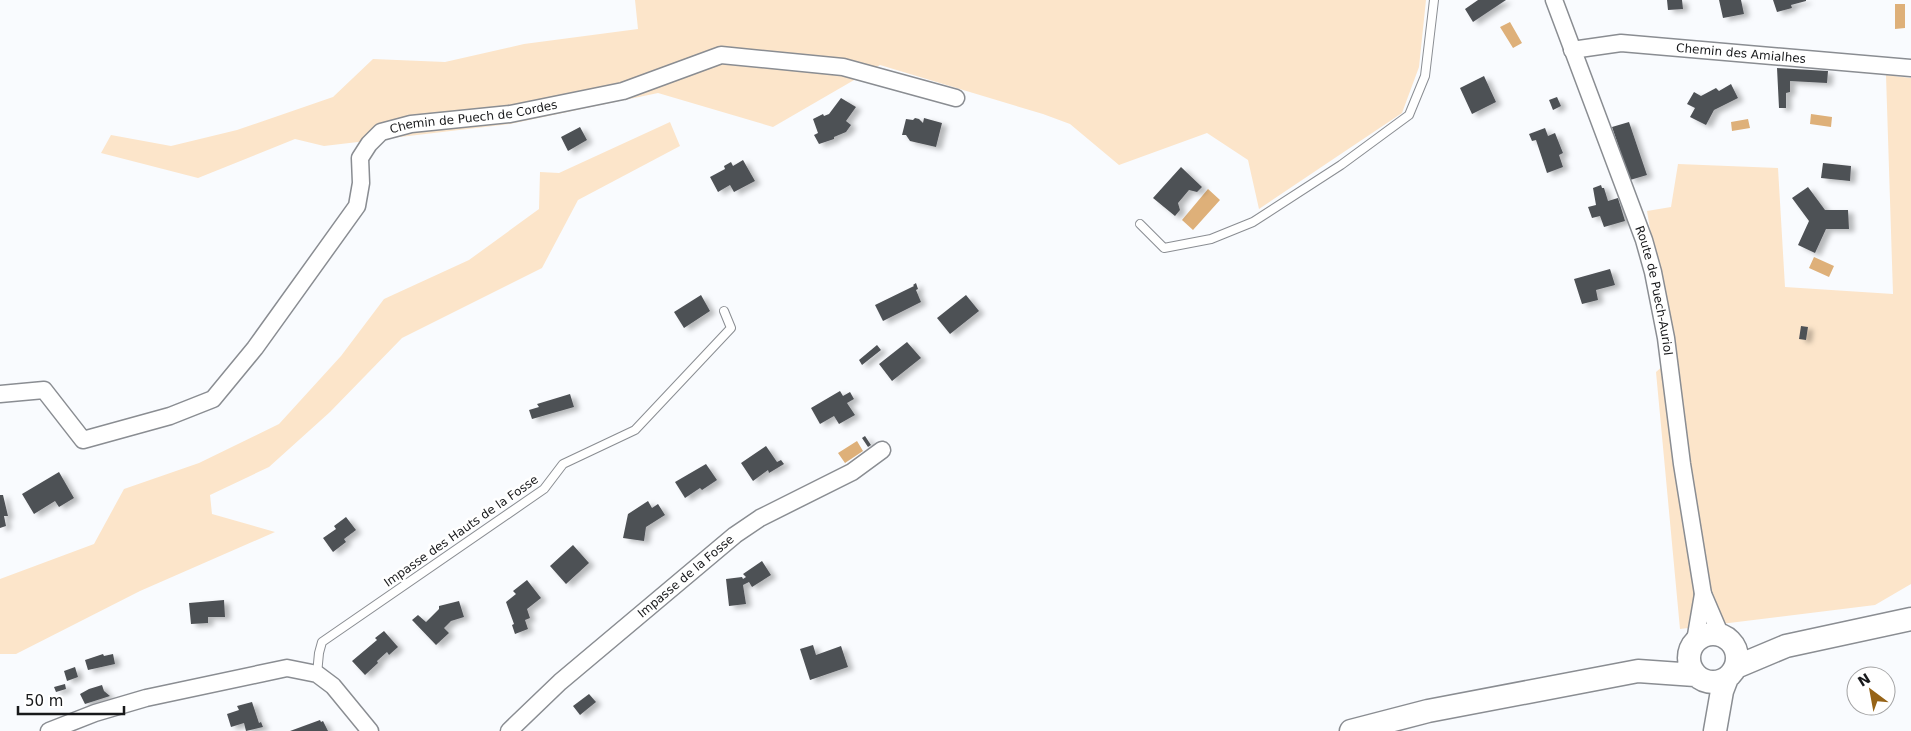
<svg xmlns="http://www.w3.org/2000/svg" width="1911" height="731" font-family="'DejaVu Sans',sans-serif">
	<defs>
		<filter id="shadow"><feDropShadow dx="5.5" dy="3" stdDeviation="2.5" flood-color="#0004"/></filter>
	</defs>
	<rect width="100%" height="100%" fill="#f9fbfe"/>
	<!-- green -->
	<path fill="#fce5ca" d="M635,0H1426L1419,67L1402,113L1259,209L1248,160L1207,133L1119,165L1070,124L1043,114L880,65L773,127L658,93L510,124L324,146L295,139L198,178L101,153L111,135L171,146L237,130L333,97L373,59L445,62L524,44L638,29Z
		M1886,75L1911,78V584L1875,605L1680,629L1656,372L1672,358L1647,211L1671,207L1678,164L1778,168L1785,287L1893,294Z
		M670,122L680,146L578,200L542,268L402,338L330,412L269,467L210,495L212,514L275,532L140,591L16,654H0V579L94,544L124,489L199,463L279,424L341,356L384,299L469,260L539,209L540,172L559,173Z"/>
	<!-- water -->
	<path fill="#deb079" d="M1895,4H1905V28L1895,29Z
		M1510,22L1522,43L1513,48L1500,27Z
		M1811,114L1832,117L1831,127L1810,124Z
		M1748,119L1750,128L1732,131L1731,122Z
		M1208,189L1220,200L1193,230L1182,220Z
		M1814,257L1834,266L1829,277L1809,268Z
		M857,441L863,451L845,463L838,453Z"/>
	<!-- building -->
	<path fill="#4e5155" filter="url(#shadow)" d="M1478,0H1506L1473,22L1465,9Z
		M1667,0H1682L1683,9L1668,10Z
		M1719,0H1741L1744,14L1723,18Z
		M1773,0H1806V1L1791,5L1792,8L1777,12Z
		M1777,68L1828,71L1827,83L1790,81V92L1786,93V108H1779Z
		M1484,76L1496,102L1472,114L1460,88Z
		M1731,84L1738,98L1714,110L1706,125L1690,117L1695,108L1687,104L1694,92L1701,96L1716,88L1719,91Z
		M1557,97L1561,106L1553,110L1549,100Z
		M841,98L856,107L846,121L851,125L846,132L834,137V139L819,144L814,135L818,133L813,119L823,114L824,116L829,114Z
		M915,118L919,119L923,123L924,118L942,123L936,147L910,141L906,135H902L906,119L913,120Z
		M1629,122L1647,175L1630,180L1612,127Z
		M580,127L587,140L568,151L561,137Z
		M1545,128L1548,136L1555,133L1563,153L1559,155L1563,167L1547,173L1536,140L1532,141L1529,134Z
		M743,160L755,181L734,192L730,185L718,192L710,177L725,169L724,166L731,162L733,166Z
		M1823,163L1851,166L1850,181L1821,178Z
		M1181,167L1202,187L1197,192L1189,190L1178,203L1180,210L1175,216L1153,198Z
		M1601,185L1602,188H1604L1608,201L1618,198L1625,221L1604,227L1600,216L1592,218L1588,207L1596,205L1593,188Z
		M1808,187L1825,210H1848L1849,229H1826L1815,253L1798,245L1809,221L1792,198Z
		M1610,269L1615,285L1596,290L1598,300L1582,304L1574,279Z
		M916,283L918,289L916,290L921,302L883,321L875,305L914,286L913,285Z
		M701,295L710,311L684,328L674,312Z
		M966,295L979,311L950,334L937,318Z
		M1801,326L1808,327L1806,340L1799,339Z
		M907,342L921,358L892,381L879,364Z
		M877,345L881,350L862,365L859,360Z
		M840,391L843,396L850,392L854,399L847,403L855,415L839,424L834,416L820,424L811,408Z
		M570,394L574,407L532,419L529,410L539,407L537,404Z
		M865,436L871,445L868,447L862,438Z
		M766,446L777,462L781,460L784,464L769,473L768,470L753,481L741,463Z
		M706,464L717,480L702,490L700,488L685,498L675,482Z
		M59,472L74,498L59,507L55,501L34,514L22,494Z
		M0,495H3L8,516H4L6,526L0,528Z
		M648,501L652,508L658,504L665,515L646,527L644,541L623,538L628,514Z
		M346,517L356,530L344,539L346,542L333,552L323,538L336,529L334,526Z
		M573,545L589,563L566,584L550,566Z
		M762,561L771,575L752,587L749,582L743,585L746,604L729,606L726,579L742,577L743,579L746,577L743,574Z
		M527,580L541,598L527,609L530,618L525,620L528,629L515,634L512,625L514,624L506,602L516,594L513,591Z
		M224,600L225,617H208V623L191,624L189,603Z
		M459,601L464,617L451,621L444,628L449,633L436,645L412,620L418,615L426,622L439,609V606Z
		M384,631L398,647L389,655L387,652L377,661L378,663L365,675L352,661L377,640L375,638Z
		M813,645L816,655L841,646L848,667L810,680L800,649Z
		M103,654L104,656L113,654L115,664L88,670L85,660Z
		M75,667L78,677L67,681L64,671Z
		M65,684L66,689L56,692L54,687Z
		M102,685L104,691L110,696L85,704L80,694L89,689Z
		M589,694L596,702L580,715L573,706Z
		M252,702L259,723L261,722L263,727L246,731L244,723L231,727L227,714L239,710L237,706Z
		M320,720L321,722L323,721L328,731H290Z"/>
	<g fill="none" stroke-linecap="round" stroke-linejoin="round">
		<!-- lane casing -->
		<g stroke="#8a8d92" stroke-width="10">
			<path id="lane" d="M1140,224L1164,248L1211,239L1253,222L1341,165L1409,115L1425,76L1434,0
				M317,674L319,653L322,642L544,489L563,464L635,430L731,328L724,311"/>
		</g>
		<!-- street casing -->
		<g stroke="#8a8d92" stroke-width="19">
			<g id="street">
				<path id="s1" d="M1554,0L1644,240L1653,272L1666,338L1682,464L1703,594L1721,636"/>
				<path id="s2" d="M1572,50L1621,43L1911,68"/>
				<path id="s3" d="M0,394L44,390L83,440L170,416L213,399L255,348L357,206L361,183L360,158L369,144L381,132L411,124L510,114L623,91L721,55L843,67L956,98"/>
				<path d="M1695,641L1703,594"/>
				<path d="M49,731L95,713L146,698L287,668L317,674L333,686L370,731"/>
				<path id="s4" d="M509,731L560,682L735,535L760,518L852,472L882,450"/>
			</g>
		</g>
		<!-- secondary casing -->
		<g stroke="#8a8d92" stroke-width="25">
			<path id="secondary" d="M1689 658a24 24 0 1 1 48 0a24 24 0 1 1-48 0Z
				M1736,667L1786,646L1911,619
				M1351,731L1428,711L1638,671L1695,675
				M1715,731L1722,691L1727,678"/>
		</g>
		<!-- lane -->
		<use href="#lane" stroke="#fff" stroke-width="8"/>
		<!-- street -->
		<use href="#street" stroke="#fff" stroke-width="16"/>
		<!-- secondary -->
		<use href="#secondary" stroke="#fff" stroke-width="22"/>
	</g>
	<g text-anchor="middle" stroke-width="5" stroke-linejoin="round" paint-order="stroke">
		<!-- street labels -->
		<g font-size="12" fill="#18191b" stroke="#fff">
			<text dy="4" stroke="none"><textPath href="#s2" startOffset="170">Chemin des Amialhes</textPath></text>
			<text dy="4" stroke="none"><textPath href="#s3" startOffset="661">Chemin de Puech de Cordes</textPath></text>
			<text dy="4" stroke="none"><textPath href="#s1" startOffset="308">Route de Puech-Auriol</textPath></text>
			<text transform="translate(461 531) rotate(-35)" y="4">Impasse des Hauts de la Fosse</text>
			<text dy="4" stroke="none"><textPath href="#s4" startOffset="235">Impasse de la Fosse</textPath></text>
		</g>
	</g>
	<!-- north arrow -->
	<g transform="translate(1871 691) rotate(328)"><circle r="24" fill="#ffffff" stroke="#a3a3a4"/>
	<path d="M0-4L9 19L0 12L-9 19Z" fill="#966317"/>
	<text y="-8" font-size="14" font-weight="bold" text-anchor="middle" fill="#18191b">N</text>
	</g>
	<!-- scale -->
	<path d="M18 706v8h106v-8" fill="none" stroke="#18191b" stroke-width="2.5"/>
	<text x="25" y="706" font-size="15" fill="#18191b" stroke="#ffffff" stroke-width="4" paint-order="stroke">50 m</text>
</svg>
